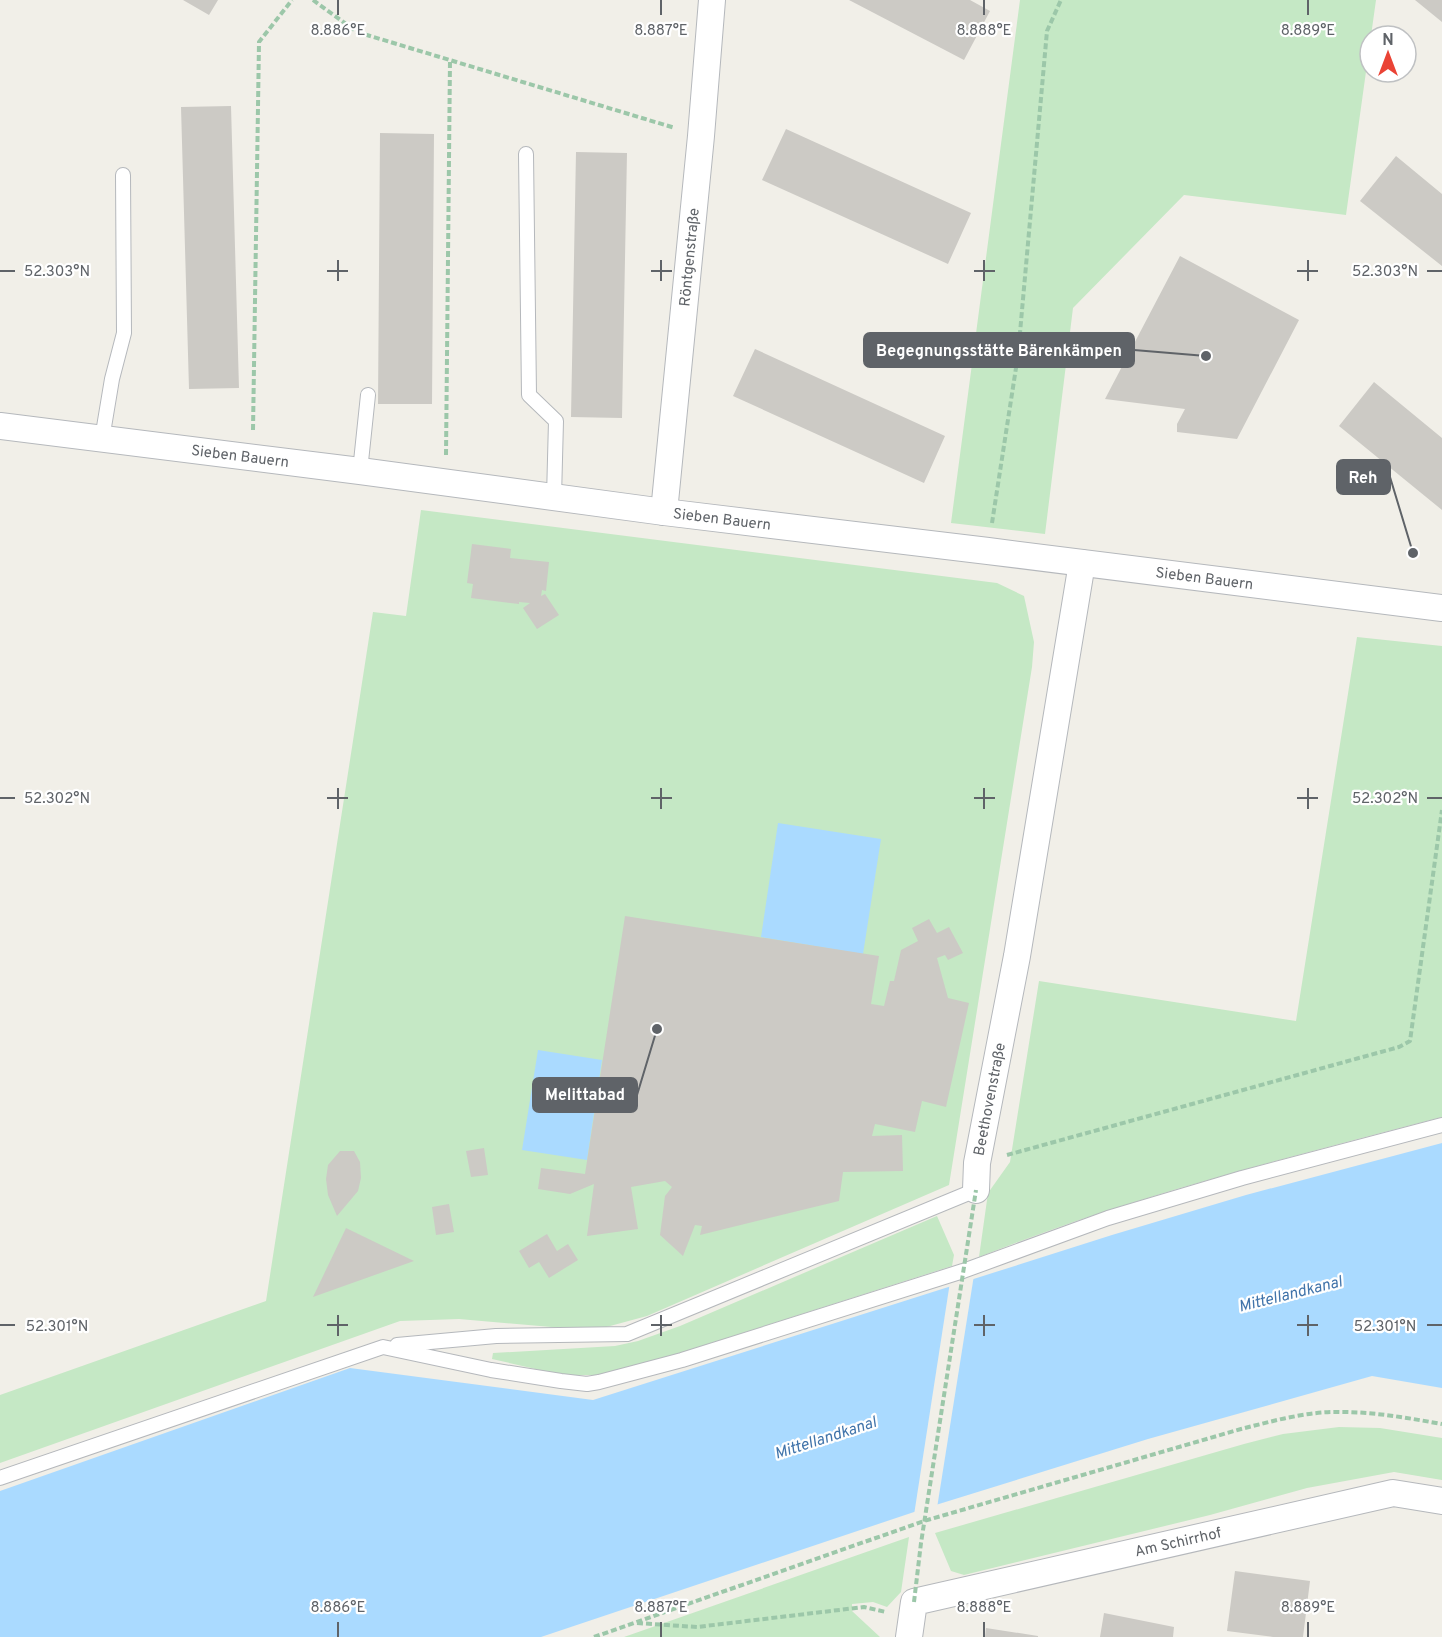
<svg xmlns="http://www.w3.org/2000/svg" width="1442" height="1637" font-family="Overpass,sans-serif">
	<rect width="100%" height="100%" fill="#f1efe8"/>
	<!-- green -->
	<path fill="#c5e8c5" d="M1020,0H1376L1346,215L1184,195L1073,308L1045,534L951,523Z
		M421,510L997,583L1024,596L1034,642L1032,667L949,1185L647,1316L599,1329L563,1328L459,1319L400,1321L0,1463V1395L266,1301L373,612L406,616Z
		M1357,637L1442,646V1117C1286,1158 1129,1197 979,1257L988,1193L1010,1162L1039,981L1296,1021Z
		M937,1216L954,1255L952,1266L680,1353L599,1375H562L492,1359L493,1353L615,1346L638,1341L680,1326Z
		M1339,1427L1380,1428L1442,1438V1480L1394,1472L1307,1488L1210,1515L964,1575L951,1571L935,1533L1244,1444L1283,1434Z
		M909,1537L901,1592L887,1607L873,1602L852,1604V1611L880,1637H624Z"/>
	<!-- water -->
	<path fill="#aadaff" d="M778,823L881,839L863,954L761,937Z
		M538,1050L602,1060L587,1160L522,1150Z
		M1442,1143V1388L1372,1376L1148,1439L926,1508L541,1637H0V1491L350,1368L593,1400L1112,1235L1246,1195Z"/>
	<!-- pier -->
	<path fill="#f1efe8" d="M974,1275L937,1508L914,1515L950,1282Z"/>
	<!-- building -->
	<path fill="#cccac5" d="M183,0H218L209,15Z
		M849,0H970L990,11L964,60Z
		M1415,0H1442V22Z
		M231,106L239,388L189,389L181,107Z
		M786,129L971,213L948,264L762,180Z
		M380,133L434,134L432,404H378Z
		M576,152L627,153L622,418L571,417Z
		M1396,156L1442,194V266L1360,201Z
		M1180,256L1299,320L1237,439L1177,432V424L1185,409L1105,399Z
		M755,349L945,436L924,483L733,396Z
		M1374,382L1442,438V510L1339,426Z
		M472,544L511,549L510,558L549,562L546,591L542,590L541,596L545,594L559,615L537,629L523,608L530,603L519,602V604L471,598L473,584L467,583Z
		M625,916L879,956L871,1004L884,1006L890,981H894L901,950L918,941L912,928L929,919L937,933L949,927L963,953L948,960L945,955L937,958L948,998L969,1003L946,1107L922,1101L915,1132L875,1124L872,1136L902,1135L903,1171L843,1172L839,1201L700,1235L702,1226L695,1225L683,1256L660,1235L665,1196L672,1187L665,1181L631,1187L638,1229L587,1236L594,1184L570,1194L538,1189L541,1168L585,1174Z
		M484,1148L488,1175L471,1177L466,1151Z
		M340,1151H354L360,1162L361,1178L358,1191L337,1216L328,1195L326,1179L328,1165Z
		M449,1204L454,1232L436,1235L432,1207Z
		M346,1228L414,1261L313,1297Z
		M547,1234L557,1251L568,1244L578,1260L549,1278L539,1262L529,1268L519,1251Z
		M1235,1571L1310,1581L1303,1637H1273L1227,1631Z
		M1104,1613L1174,1627L1173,1637H1100Z
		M986,1628L1038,1636V1637H985Z"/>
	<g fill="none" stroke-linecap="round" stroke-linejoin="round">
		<!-- service casing -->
		<g stroke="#b5b8bc" stroke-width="16">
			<path id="service" d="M526,154L529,395L556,421L554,497
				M102,439L112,379L124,333L123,175
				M360,471L368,395
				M397,1345L496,1336L627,1334L976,1190
				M0,1478L383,1347L491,1370L561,1381L587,1384L599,1382L682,1360L963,1271L1108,1218L1242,1178L1442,1125"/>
		</g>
		<!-- minor casing -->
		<g stroke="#b5b8bc" stroke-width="28">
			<g id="minor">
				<path id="s1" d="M0,426L360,471L664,512L988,551L1442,608"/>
				<path id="s2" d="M664,512L701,136L712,0"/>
				<path id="s3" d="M976,1190L977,1163L1017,956L1082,563"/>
				<path id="s4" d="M909,1637L914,1602L1393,1493L1442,1501"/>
			</g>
		</g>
		<!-- path -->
		<path stroke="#9cc7a9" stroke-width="4" stroke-dasharray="6 3" stroke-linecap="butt" d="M313,0L357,32L675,128
			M253,430L259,42L292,0
			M446,455L450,60
			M992,523L1018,355L1047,31L1061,0
			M1007,1155L1399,1047L1410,1041L1442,810
			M637,1623L697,1627L864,1607L886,1612
			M594,1637L924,1521L1241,1429C1273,1421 1308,1411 1341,1412C1375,1412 1408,1418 1442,1424"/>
		<!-- service -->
		<use href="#service" stroke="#fff" stroke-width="14"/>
		<!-- minor -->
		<use href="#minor" stroke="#fff" stroke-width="26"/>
		<!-- path-bridge -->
		<path stroke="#9cc7a9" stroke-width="4" stroke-dasharray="6 3" stroke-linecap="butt" d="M914,1602L921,1543L976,1190"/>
	</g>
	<!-- ticks -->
	<path fill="none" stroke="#5f6368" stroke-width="2" d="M338,0V15M661,0V15M984,0V15M1308,0V15M338,260V281M661,260V281M984,260V281M1308,260V281M0,271H15M327,271H348M651,271H672M974,271H995M1297,271H1318M1427,271H1442M338,788V809M661,788V809M984,788V809M1308,788V809M0,798H15M327,798H348M651,798H672M974,798H995M1297,798H1318M1427,798H1442M338,1315V1336M661,1315V1336M984,1315V1336M1308,1315V1336M0,1325H15M327,1325H348M651,1325H672M974,1325H995M1297,1325H1318M1427,1325H1442M338,1622V1637M661,1622V1637M984,1622V1637M1308,1622V1637"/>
	<g text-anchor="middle" stroke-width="4.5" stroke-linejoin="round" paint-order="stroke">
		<!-- street labels -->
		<g font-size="15" fill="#5f6368" stroke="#fff">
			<text dy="5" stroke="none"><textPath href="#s2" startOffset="256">Röntgenstraße</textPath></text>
			<text dy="5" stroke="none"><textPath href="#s1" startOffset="242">Sieben Bauern</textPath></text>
			<text dy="5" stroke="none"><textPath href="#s1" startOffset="728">Sieben Bauern</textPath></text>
			<text dy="5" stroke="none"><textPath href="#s1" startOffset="1214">Sieben Bauern</textPath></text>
			<text dy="5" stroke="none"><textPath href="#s3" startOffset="92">Beethovenstraße</textPath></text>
			<text dy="5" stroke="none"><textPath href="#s4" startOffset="306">Am Schirrhof</textPath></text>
		</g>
		<!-- water labels -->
		<g font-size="16" font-style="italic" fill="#4174aa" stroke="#fff">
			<text transform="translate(1290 1293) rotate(-14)" y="6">Mittellandkanal</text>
			<text transform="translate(825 1437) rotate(-18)" y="6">Mittellandkanal</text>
		</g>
	</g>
	<g font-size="15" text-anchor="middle" fill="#5f6368" stroke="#fff" stroke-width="4.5" stroke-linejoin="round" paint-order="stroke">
		<text x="338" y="35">8.886°E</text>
		<text x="661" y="35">8.887°E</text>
		<text x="984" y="35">8.888°E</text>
		<text x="1308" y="35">8.889°E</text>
		<text x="57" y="276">52.303°N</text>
		<text x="1385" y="276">52.303°N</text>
		<text x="57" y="803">52.302°N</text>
		<text x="1385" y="803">52.302°N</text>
		<text x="57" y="1331">52.301°N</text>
		<text x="1385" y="1331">52.301°N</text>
		<text x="338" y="1612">8.886°E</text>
		<text x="661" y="1612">8.887°E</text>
		<text x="984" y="1612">8.888°E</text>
		<text x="1308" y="1612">8.889°E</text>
	</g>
	<!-- callouts -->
	<path fill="none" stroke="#5f6368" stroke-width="2" d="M1206 356L1134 350M1413 553L1390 477M657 1029L637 1095"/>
	<g fill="#5f6368" stroke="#fff" stroke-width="2">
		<circle cx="1206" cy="356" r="6"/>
		<circle cx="1413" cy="553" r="6"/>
		<circle cx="657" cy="1029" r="6"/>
	</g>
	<g fill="#5f6368" stroke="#5f6368" stroke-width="2">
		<rect x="864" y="333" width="270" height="34" rx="6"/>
		<rect x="1337" y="460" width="53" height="34" rx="6"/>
		<rect x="533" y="1078" width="104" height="34" rx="6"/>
	</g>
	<g font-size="16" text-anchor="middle" font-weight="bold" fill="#fff">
		<text x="999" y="356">Begegnungsstätte Bärenkämpen</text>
		<text x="1363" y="483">Reh</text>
		<text x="585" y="1100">Melittabad</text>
	</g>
	<!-- north arrow -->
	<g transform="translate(1388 54)"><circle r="28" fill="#ffffff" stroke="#bfc1c3" stroke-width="1.5"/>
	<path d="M0-4.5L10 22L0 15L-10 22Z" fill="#ea4335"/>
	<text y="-9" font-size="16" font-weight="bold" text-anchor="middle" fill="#5f6368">N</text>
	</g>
</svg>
